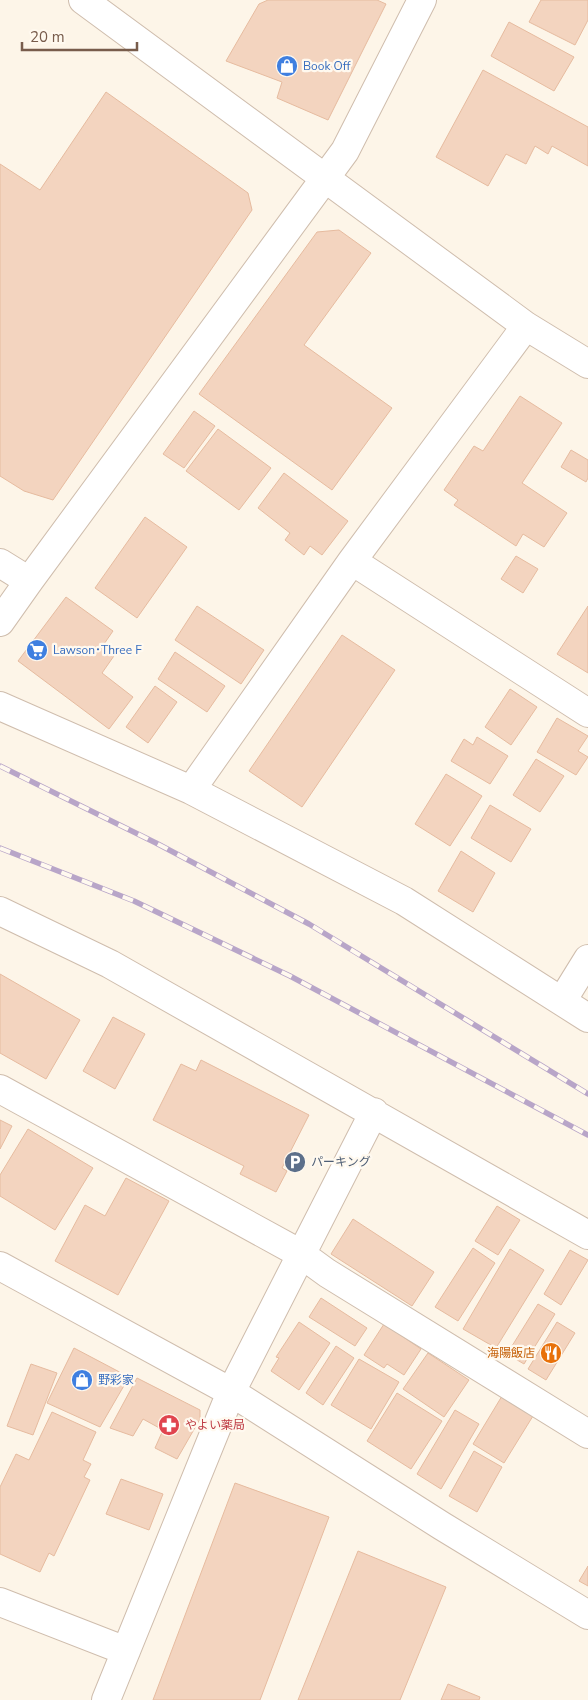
<svg xmlns="http://www.w3.org/2000/svg" width="588" height="1700" font-family="'Nunito Sans','Noto Sans JP',sans-serif">
	<rect width="100%" height="100%" fill="#fdf5e8"/>
	<!-- building -->
	<path fill="#f3d4bf" stroke="#e6bb9f" d="M268,0H377L386,4L328,120L277,98L282,82L226,61L259,4Z
		M541,0H588V20L575,45L529,22Z
		M509,22L574,57L554,91L491,56Z
		M483,70L588,127V166L552,146L548,154L535,146L526,164L506,154L488,186L436,157Z
		M106,92L248,193L252,210L53,500L24,491L0,476V164L40,190Z
		M339,230L371,253L304,345L392,408L332,490L199,394L317,232Z
		M520,396L562,423L522,483L567,513L544,547L523,534L516,546L454,505L458,500L444,490L474,446L483,451Z
		M194,411L215,426L184,468L163,454Z
		M218,429L271,468L239,510L186,471Z
		M571,450L588,460V478L586,482L561,467Z
		M284,473L348,521L322,555L310,546L304,555L285,540L290,533L258,508Z
		M145,517L187,547L137,618L95,588Z
		M516,556L538,569L523,593L501,579Z
		M66,597L113,631L104,644L116,653L102,673L133,697L109,729L18,661Z
		M197,606L264,650L241,684L175,640Z
		M588,606V673L557,654Z
		M342,635L395,670L302,807L249,771Z
		M175,652L225,686L207,712L158,679Z
		M155,686L177,702L148,743L126,727Z
		M510,689L537,707L511,745L485,727Z
		M557,718L588,736L578,751L588,757L576,775L537,752Z
		M477,737L508,756L490,784L451,761L464,739L473,745Z
		M536,759L564,776L540,812L513,795Z
		M446,774L482,796L450,846L415,824Z
		M490,805L531,829L511,862L471,838Z
		M461,851L495,873L473,912L438,891Z
		M0,974L80,1020L46,1079L0,1053Z
		M113,1017L145,1034L115,1089L83,1071Z
		M201,1060L309,1115L282,1168L287,1171L276,1192L240,1174L244,1166L153,1120L181,1064L196,1071Z
		M0,1120L12,1126L0,1149Z
		M28,1129L93,1168L55,1230L0,1196V1175Z
		M126,1178L169,1201L118,1295L55,1261L85,1205L105,1216Z
		M497,1206L520,1220L498,1255L475,1241Z
		M353,1219L434,1272L412,1306L331,1254Z
		M473,1248L495,1263L458,1321L435,1307Z
		M510,1249L544,1270L496,1348L463,1329Z
		M570,1250L588,1260L561,1305L544,1294Z
		M321,1298L367,1328L355,1346L309,1317Z
		M538,1304L555,1314L524,1364L507,1354Z
		M299,1322L330,1343L299,1390L271,1371L279,1358L276,1357Z
		M557,1322L575,1333L546,1380L528,1369Z
		M384,1324L421,1349L404,1375L387,1364L384,1368L364,1355Z
		M336,1346L354,1358L323,1405L306,1393Z
		M74,1348L129,1377L100,1427L47,1403Z
		M428,1353L469,1380L444,1417L403,1389Z
		M359,1359L399,1382L371,1429L331,1405Z
		M31,1364L57,1373L33,1435L7,1426Z
		M137,1378L200,1410V1419L177,1459L155,1448L163,1430L143,1419L133,1436L110,1428Z
		M397,1393L442,1421L411,1469L367,1441Z
		M502,1396L533,1416L504,1463L473,1444Z
		M455,1410L479,1424L441,1489L417,1474Z
		M52,1412L96,1432L83,1460L91,1464L84,1477L90,1480L54,1556L49,1553L40,1572L0,1554V1487L16,1454L29,1460Z
		M474,1451L502,1467L477,1512L449,1496Z
		M121,1479L163,1494L149,1530L106,1514Z
		M235,1483L329,1517L260,1700H153Z
		M358,1551L446,1587L400,1700H298Z
		M588,1566V1586L579,1581Z
		M448,1684L480,1697L479,1700H441Z"/>
	<g fill="none" stroke-linecap="round" stroke-linejoin="round">
		<!-- minor casing -->
		<g stroke="#cfbdad" stroke-width="30">
			<path id="minor" d="M83,0L526,326L588,364
				M352,561L588,713
				M0,563L29,581
				M0,622L29,581L345,151L422,0
				M0,706L191,790L404,901L588,1018
				M191,790L352,561L526,326
				M0,911L110,964L588,1235
				M562,1001L588,959
				M0,1089L301,1254L327,1273L588,1434
				M0,1266L231,1392L442,1526L588,1615
				M0,1602L126,1651
				M106,1700L231,1392L374,1112"/>
		</g>
		<!-- minor -->
		<use href="#minor" stroke="#fff" stroke-width="28"/>
		<!-- rail casing -->
		<g stroke="#b8a5c8" stroke-width="5.5">
			<path id="rail" d="M0,766L156,843L309,924L588,1094
				M0,848L134,901L290,976L588,1135"/>
		</g>
		<!-- rail -->
		<use href="#rail" stroke="#fff9ef" stroke-width="4" stroke-dasharray="11" stroke-linecap="butt"/>
	</g>
	<!-- icons -->
	<defs>
		<g id="shop-disc" transform="scale(1.125)"><circle r="9.5" fill="#3f7fe0" stroke="#fff9ef"/><path d="M-5-2.5h2.3a2.7 3.5 0 0 1 5.4 0H5L5.5 6h-11ZM-1.5-2.5h3a1.5 2.3 0 0 0-3 0Z" fill="#fff"/></g>
		<g id="supermarket-disc" transform="scale(1.125)"><circle r="9.5" fill="#3f7fe0" stroke="#fff9ef"/><path d="M-6-5.5h2.5l.6 2H6L4.5 2H-2.5L-4.4-4H-6ZM-1.5 3.2a1.3 1.3 0 1 0 .1 0ZM3 3.2a1.3 1.3 0 1 0 .1 0Z" fill="#fff"/></g>
		<g id="parking-disc" transform="scale(1.125)"><circle r="9.5" fill="#5c6f8a" stroke="#fff9ef"/><path d="M-3.5-5.5H1a3.5 3.5 0 0 1 0 7H-1V5.5H-3.5ZM-1-3.4V-.6H.8a1.4 1.4 0 0 0 0-2.8Z" fill="#fff"/></g>
		<g id="restaurant-disc" transform="scale(1.125)"><circle r="9.5" fill="#e8710a" stroke="#fff9ef"/><path d="M-5-6h1v4h1v-4h1v4h1v-4h1v5L-1.5 .5V6h-2V.5L-5-1ZM5-6V6H3V1.5H1.5Q1.5-4 5-6Z" fill="#fff"/></g>
		<g id="pharmacy-disc" transform="scale(1.125)"><circle r="9.5" fill="#e0444e" stroke="#fff9ef"/><path d="M-2-6h4v4h4v4h-4v4h-4v-4h-4v-4h4Z" fill="#fff"/></g>
	</defs>
	<g fill-rule="evenodd">
		<use href="#shop-disc" x="287" y="66"/>
		<use href="#supermarket-disc" x="37" y="650"/>
		<use href="#parking-disc" x="295" y="1162"/>
		<use href="#restaurant-disc" x="551" y="1353"/>
		<use href="#shop-disc" x="82" y="1380"/>
		<use href="#pharmacy-disc" x="169" y="1425"/>
	</g>
	<g text-anchor="middle" stroke-width="4.5" stroke-linejoin="round" paint-order="stroke">
		<!-- shop labels -->
		<g font-size="12" fill="#366cbe" stroke="#fff9ef" text-anchor="start">
			<text x="303" y="70">Book Off</text>
			<text x="53" y="654">Lawson･Three F</text>
			<text x="98" y="1384">野彩家</text>
		</g>
		<!-- service labels -->
		<g font-size="12" fill="#4e5e75" stroke="#fff9ef" text-anchor="start">
			<text x="311" y="1166">パーキング</text>
		</g>
		<!-- food labels -->
		<g font-size="12" fill="#c56008" stroke="#fff9ef" text-anchor="end">
			<text x="535" y="1357">海陽飯店</text>
		</g>
		<!-- health labels -->
		<g font-size="12" fill="#be3a42" stroke="#fff9ef" text-anchor="start">
			<text x="185" y="1429">やよい薬局</text>
		</g>
	</g>
	<!-- scale -->
	<path d="M22 42v8h115v-8" fill="none" stroke="#785c4b" stroke-width="2.5"/>
	<text x="30" y="42" font-size="15" fill="#785c4b" stroke="#fff9ef" stroke-width="4" paint-order="stroke">20 m</text>
</svg>
